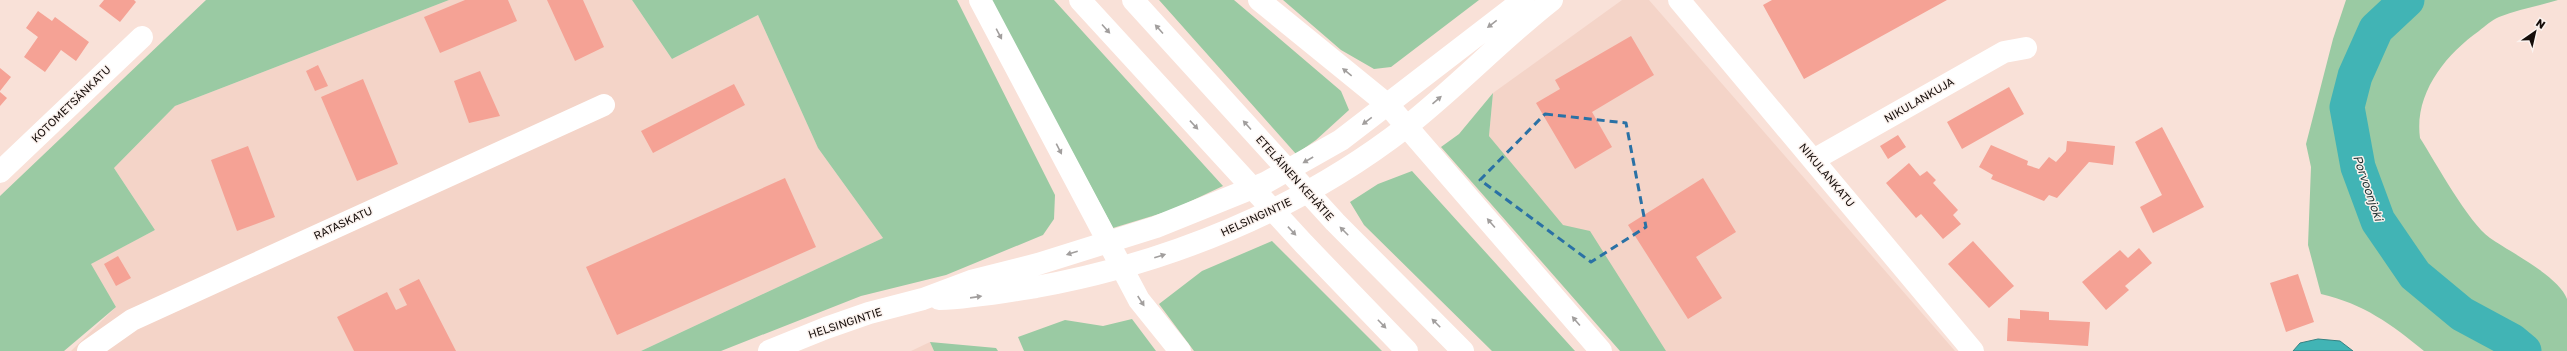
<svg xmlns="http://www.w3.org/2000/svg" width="2567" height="351" font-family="'Golos Text',sans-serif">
	<rect width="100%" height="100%" fill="#f9e1d8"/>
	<!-- built -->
	<path fill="#f4d4c8" d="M449,0H632L672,59L758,15L818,148L883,238L641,351H71L116,307L90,264L155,230L114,168L175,106Z
		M1622,0H1649L1955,351H1665L1489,136L1493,93Z
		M930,342L934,351H911Z"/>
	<!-- green -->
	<path fill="#9acaa3" d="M206,0H449L175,106L114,168L155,230L91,264L116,307L64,351H0V196Z
		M632,0H957L1055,195L1054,219L1043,235L946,275L861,296L721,351H641L883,238L818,148L758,15L672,59Z
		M991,0H1054L1223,186L1172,210L1113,228Z
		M1159,0H1234L1341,91L1349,110L1316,140L1296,154Z
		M1283,0H1479L1391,67L1374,69L1341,50Z
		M2346,0H2558C2539,6 2518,9 2499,17C2492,20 2485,26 2479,31C2445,55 2414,94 2420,138C2436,163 2468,222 2490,238C2508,251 2559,276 2567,299C2567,308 2567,340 2567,351H2424C2391,324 2364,304 2321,294L2308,245L2311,167L2306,144L2333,39Z
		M1493,93L1489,136L1563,225L1590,231L1666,351H1620L1441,147L1459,134Z
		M1412,171L1575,351H1492L1364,225L1350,202L1378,184Z
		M1272,241L1382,351H1194L1159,304L1202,271Z
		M1132,319L1156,351H1024L1018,337L1065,320L1103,326Z
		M930,342L996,348L998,351H934Z"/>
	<!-- water -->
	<path fill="#41b4b5" stroke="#348282" d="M2318,339L2340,341L2353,351H2293L2300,343Z"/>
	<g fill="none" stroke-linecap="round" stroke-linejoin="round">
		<!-- river -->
		<path stroke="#41b4b5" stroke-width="35" d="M2407,0L2376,29L2355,76L2347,107L2358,167L2378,221L2415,275L2462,314L2512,341L2524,351"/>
	</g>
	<!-- building -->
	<path fill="#f5a295" d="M104,0H134L136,2L120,22L99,6Z
		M465,0H508L517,21L440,53L424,17Z
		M547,0H583L604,47L575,61Z
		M1772,0H1947L1804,79L1763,5Z
		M38,11L52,21L55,17L89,42L76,61L61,50L45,72L24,57L38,37L26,28Z
		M1631,36L1654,75L1592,112L1612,147L1575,169L1536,103L1560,89L1555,80Z
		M318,65L328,86L315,91L306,71Z
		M0,68L11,77L0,91Z
		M480,71L500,116L469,123L454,81Z
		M363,79L398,164L357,181L321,97Z
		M734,84L745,105L653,153L641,131Z
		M2009,87L2024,114L1962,149L1947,122Z
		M0,92L7,98L0,106Z
		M2162,127L2204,207L2153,233L2140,207L2162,195L2135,142Z
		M1898,135L1906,147L1888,159L1880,146Z
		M2067,141L2115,146L2113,165L2089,162L2057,198L2049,195L2044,201L1991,179L1993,175L1979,167L1991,145L2028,161L2027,165L2039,169L2049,157L2056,162L2066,151Z
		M248,146L275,217L237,231L211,160Z
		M1909,163L1920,176L1927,171L1936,180L1933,183L1958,210L1953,215L1961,224L1943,239L1921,214L1916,218L1886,183Z
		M785,178L816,247L617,335L586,267Z
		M1703,178L1736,232L1696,257L1722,298L1688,319L1628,225Z
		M1973,241L2014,286L1989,308L1948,264Z
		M2139,248L2152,263L2125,286L2129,290L2106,310L2082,282L2120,250L2128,258Z
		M118,256L131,278L116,286L104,264Z
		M2298,274L2314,322L2286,332L2270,283Z
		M419,279L456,351H354L337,317L387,292L396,310L407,305L399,289Z
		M2020,310L2049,312V320L2090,322L2088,346L2007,341L2008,318L2020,319Z"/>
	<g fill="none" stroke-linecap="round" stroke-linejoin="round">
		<!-- street -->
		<path stroke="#fff" stroke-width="22" d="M1679,0L1973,351
			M1815,159L2004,52L2026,48
			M0,172L142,37
			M88,351L132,320L604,105"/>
		<!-- secondary -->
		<path stroke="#fff" stroke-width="22" d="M939,299C972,298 1003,292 1036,287C1169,263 1299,210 1406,127C1457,87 1501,40 1552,0
			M769,351L826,328L869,313L923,299L971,281L1038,264L1156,227L1265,183L1341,140L1523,0"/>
		<!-- highway -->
		<path stroke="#fff" stroke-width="22" d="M980,0L1139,300L1180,351
			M1080,0L1304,244L1407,351
			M1133,0L1335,222L1463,351
			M1259,0L1388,105L1601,351"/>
	</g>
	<!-- one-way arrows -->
	<defs><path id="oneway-solid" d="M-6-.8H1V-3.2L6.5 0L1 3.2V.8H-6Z"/></defs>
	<g fill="#a19e9d">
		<use href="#oneway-solid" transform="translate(1492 24) rotate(142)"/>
		<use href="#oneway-solid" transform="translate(1106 29) rotate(48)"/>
		<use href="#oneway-solid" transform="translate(1159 29) rotate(-132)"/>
		<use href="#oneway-solid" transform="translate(999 34) rotate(62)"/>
		<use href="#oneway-solid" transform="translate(1347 72) rotate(-141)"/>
		<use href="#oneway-solid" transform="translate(1437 100) rotate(-41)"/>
		<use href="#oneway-solid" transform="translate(1367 121) rotate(143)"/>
		<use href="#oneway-solid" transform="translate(1194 125) rotate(47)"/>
		<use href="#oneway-solid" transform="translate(1247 125) rotate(-132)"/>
		<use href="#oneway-solid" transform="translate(1059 149) rotate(63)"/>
		<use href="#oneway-solid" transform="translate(1308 160) rotate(150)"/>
		<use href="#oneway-solid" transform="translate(1491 223) rotate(-131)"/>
		<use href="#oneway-solid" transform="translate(1292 231) rotate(47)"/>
		<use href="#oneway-solid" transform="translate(1344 231) rotate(-135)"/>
		<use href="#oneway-solid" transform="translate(1072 253) rotate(163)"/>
		<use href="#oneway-solid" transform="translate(1160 256) rotate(-17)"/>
		<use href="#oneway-solid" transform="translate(976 297) rotate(-8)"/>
		<use href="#oneway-solid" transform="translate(1141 301) rotate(57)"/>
		<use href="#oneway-solid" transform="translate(1576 321) rotate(-131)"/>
		<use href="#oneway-solid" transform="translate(1436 323) rotate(-135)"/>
		<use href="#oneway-solid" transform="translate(1382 324) rotate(46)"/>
	</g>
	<!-- marked area -->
	<path fill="none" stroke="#2a71a5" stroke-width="3" stroke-dasharray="8 5" stroke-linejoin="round" d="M1545,114L1626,123L1646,227L1591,262L1480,180Z"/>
	<g text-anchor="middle" stroke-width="3" stroke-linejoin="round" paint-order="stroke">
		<!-- street labels -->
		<g font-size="11" fill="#150d0a" stroke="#fbf2ee">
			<text transform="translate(1919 100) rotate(-30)" y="4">NIKULANKUJA</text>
			<text transform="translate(71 104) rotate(-44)" y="4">KOTOMETSÄNKATU</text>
			<text transform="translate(1827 175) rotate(50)" y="4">NIKULANKATU</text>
			<text transform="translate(1295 178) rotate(48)" y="4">ETELÄINEN KEHÄTIE</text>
			<text transform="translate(1256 217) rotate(-25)" y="4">HELSINGINTIE</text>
			<text transform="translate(343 223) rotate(-25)" y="4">RATASKATU</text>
			<text transform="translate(845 323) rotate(-18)" y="4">HELSINGINTIE</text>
		</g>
		<!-- water labels -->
		<g font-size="12" font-style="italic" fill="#1b3030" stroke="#fbf2ee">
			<text transform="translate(2368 188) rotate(71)" y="4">Porvoonjoki</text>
		</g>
	</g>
	<!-- north arrow -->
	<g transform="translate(2535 32) rotate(34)" stroke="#fbf2ee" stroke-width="3" paint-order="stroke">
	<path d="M0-3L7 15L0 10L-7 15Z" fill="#150d0a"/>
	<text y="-6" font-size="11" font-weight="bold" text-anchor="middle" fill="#150d0a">N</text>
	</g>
</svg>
